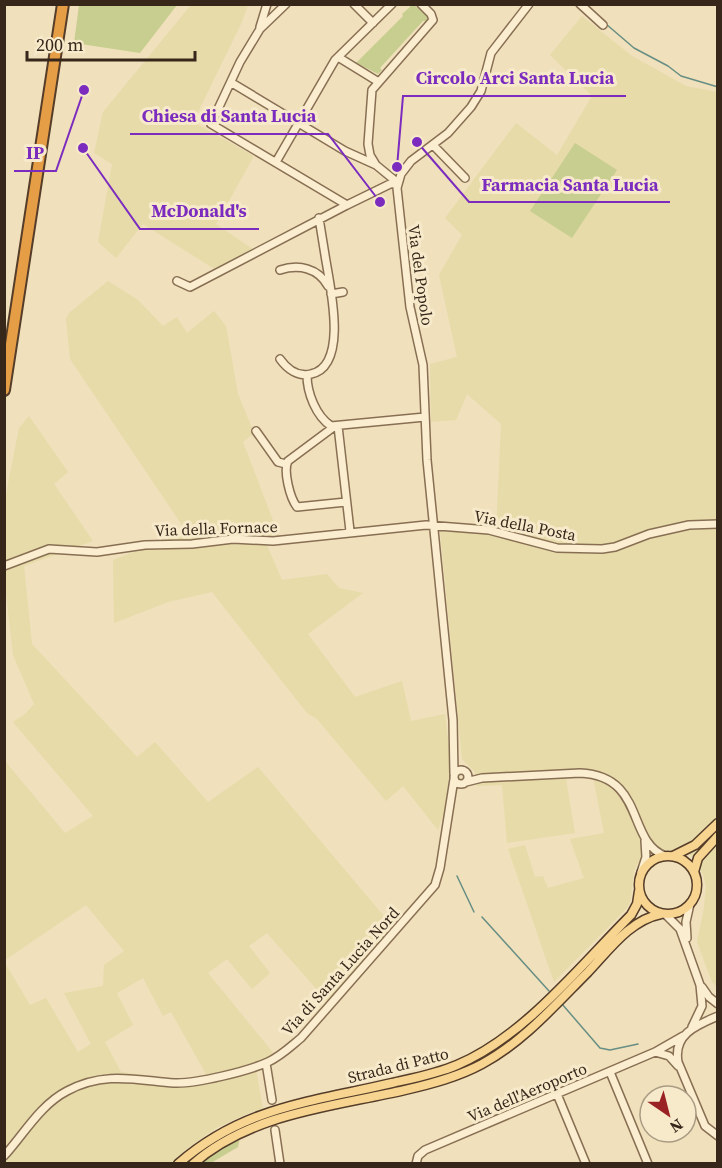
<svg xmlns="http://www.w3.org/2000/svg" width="722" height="1168" font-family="'Source Serif 4',serif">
	<rect width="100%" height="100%" fill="#f0e0bb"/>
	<!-- farmland -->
	<path fill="#e6dba9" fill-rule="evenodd" d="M191,5H248L242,22L193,122L254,156L216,224L254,250L216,270L143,224L116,258L98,242L112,164L94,153L103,112Z
		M582,16L632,56L686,86L717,92V987L712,982L697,942L704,908L706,886L703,875L696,859L679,848L643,857L638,863L634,871L630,903L626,909L554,982L508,849L525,845L535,877L543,876L548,888L584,878L570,839L604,833L593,777L566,779L575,833L507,843L502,785L477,786L475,772L462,759L440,531L496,532L501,424L467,394L456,420L431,422L430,364L457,357L439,275L462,235L445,218L516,123L557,155L592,96L550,55Z
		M108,281L138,300L163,326L177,317L187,333L214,311L226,326L238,394L254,433L243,442L279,536H263L282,580L327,574L339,588L363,593L308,634L355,697L402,681L411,721L445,714L449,748V776L445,810L438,830L403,786L386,801L317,719L307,713L212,592L168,602L114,623L113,560L186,531L70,359L66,319L69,313Z
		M29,416L68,472L54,484L93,541L24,566L32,644L137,757L155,742L208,802L258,767L394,928L328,1002L267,933L249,946L270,973L252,989L227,959L208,973L275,1055L255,1064L263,1109L249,1113L216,1128L188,1148L171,1163H5V963L30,1005L46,998L78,1052L91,1044L64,993L103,986L104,965L124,951L86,905L5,960L4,760L65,833L93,816L13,722L25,714L34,704L13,655L4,576L5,499L19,428ZM143,978L163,1016L171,1012L206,1074L179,1080L121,1072L105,1042L133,1025L117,993Z"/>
	<!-- green -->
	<path fill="#c7ce8f" d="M79,5V4L177,5L140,53L74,43Z
		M410,5H414L428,17L427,22L423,21L380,68L382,70L378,74L356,63L403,16L402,14L410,7Z
		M575,143L617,170L572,238L530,211Z
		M240,1137L238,1147L211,1163L199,1164Z"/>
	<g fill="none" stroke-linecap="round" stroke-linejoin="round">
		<!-- stream -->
		<path stroke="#678e84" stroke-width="1.5" d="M586,4L598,16
			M606,24L634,48L668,66L681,76L718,87
			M457,876L474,912
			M482,917L549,991
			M562,1004L600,1048L610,1050L638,1044"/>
		<!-- minor casing -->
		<g stroke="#886f54" stroke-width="10">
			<path id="minor" d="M286,4L260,29L240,62L211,124L347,205
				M354,4L373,23
				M580,4L603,25
				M260,27L267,4
				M338,57L377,81
				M232,83L345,151L376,165L398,183
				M433,145L465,178
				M276,162L335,60L392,4
				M376,165L370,155L368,144L372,90L433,20L431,14L421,4
				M280,270C299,264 318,268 328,286
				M177,281L190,287L347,205L390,184L398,183
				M331,294L343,292
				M280,359C287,369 298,377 311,374C350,366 329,282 325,255C323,243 321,231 319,218
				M307,375C307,393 316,416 331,426L425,417
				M335,426L288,461C283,471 290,498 297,507L346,502
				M338,426L350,531
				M256,431L278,462L286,464
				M4,566L49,549L97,552L145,545L192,544L233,539L273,541L426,525L489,530L557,548L602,549L615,547L649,534L689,525L718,524
				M454 777a7 7 0 1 1 14 0a7 7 0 1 1-14 0Z
				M454,774L453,720L427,460L423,365L410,307L397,188L401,174L411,161L448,133L471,107L481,91L491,53L529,4
				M466,782L482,778L580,773C646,776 626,841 665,856
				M641,872L646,857L645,841
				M665,914L680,929L700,985L702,1006L692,1027
				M687,938L686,922L690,904
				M702,987L709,997L718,1004
				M718,1016C697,1025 673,1034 678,1062L705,1126L718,1136
				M655,1052L669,1056L678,1066
				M266,1063L272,1100
				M610,1072L648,1164
				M557,1094L586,1164
				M275,1130L280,1164
				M4,1156C24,1134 40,1105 67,1091C104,1071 136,1080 174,1083C196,1084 248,1071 268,1062C281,1056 290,1047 301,1038L435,885L440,868L454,779
				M416,1164L418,1156L425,1150L655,1052L683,1036"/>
		</g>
		<!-- major casing -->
		<g stroke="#553d2a" stroke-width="11">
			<path id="major" d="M639 885a29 29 0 1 1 58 0a29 29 0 1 1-58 0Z
				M673,856L695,845L718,823
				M694,872L698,858L718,836
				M178,1164C243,1107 311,1102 392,1083C414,1078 436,1074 457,1065C524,1037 580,966 631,915L637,904L639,891
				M193,1164C251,1113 332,1107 405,1090C431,1084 458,1077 482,1064C523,1042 555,1005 588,972C609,950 630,920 661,914"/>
		</g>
		<!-- highway casing -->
		<g stroke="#553d2a" stroke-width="14">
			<path id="highway" d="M4,390L63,4"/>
		</g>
		<!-- minor -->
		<use href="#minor" stroke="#fbedcf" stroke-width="7"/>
		<!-- major -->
		<use href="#major" stroke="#f7d590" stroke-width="8"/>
		<!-- highway -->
		<use href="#highway" stroke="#e69e46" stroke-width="10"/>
	</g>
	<g text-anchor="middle" stroke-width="6" stroke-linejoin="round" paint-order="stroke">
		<!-- street labels -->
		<g font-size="16" fill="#36271a" stroke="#f7eacb">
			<text transform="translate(421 275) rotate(82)" y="6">Via del Popolo</text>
			<text transform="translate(525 525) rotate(11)" y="6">Via della Posta</text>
			<text transform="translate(216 528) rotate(-2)" y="6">Via della Fornace</text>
			<text transform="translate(340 971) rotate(-48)" y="6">Via di Santa Lucia Nord</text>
			<text transform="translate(398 1065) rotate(-14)" y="6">Strada di Patto</text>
			<text transform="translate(527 1092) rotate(-23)" y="6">Via dell'Aeroporto</text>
		</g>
	</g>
	<!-- callouts -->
	<path fill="none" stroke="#7b2cbf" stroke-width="2" d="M397 167L403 96H626M380 202L328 134H130M84 90L56 171H14M417 142L469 202H670M83 148L140 229H259"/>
	<g fill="#7b2cbf" stroke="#f7eacb" stroke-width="2">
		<circle cx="397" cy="167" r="6"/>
		<circle cx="380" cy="202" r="6"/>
		<circle cx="84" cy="90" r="6"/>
		<circle cx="417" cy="142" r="6"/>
		<circle cx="83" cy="148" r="6"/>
	</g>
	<g font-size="18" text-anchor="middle" font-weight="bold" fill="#7b2cbf" stroke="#f7eacb" stroke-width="6" stroke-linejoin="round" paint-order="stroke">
		<text x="515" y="84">Circolo Arci Santa Lucia</text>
		<text x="229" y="122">Chiesa di Santa Lucia</text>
		<text x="35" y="159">IP</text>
		<text x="570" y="191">Farmacia Santa Lucia</text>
		<text x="199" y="217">McDonald's</text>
	</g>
	<!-- border -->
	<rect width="722" height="1168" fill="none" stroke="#36271a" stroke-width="12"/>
	<!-- north arrow -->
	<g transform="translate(668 1114) rotate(145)"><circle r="28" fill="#f7eacb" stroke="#aa9c84" stroke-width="1.5"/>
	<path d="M0-4.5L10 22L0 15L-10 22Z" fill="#9a2124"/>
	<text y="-9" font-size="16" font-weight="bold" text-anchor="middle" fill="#36271a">N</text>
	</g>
	<!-- scale -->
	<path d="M27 51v9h168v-9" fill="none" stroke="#36271a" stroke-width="3"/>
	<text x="36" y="51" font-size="18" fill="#36271a" stroke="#f7eacb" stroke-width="4.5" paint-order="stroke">200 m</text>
</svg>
